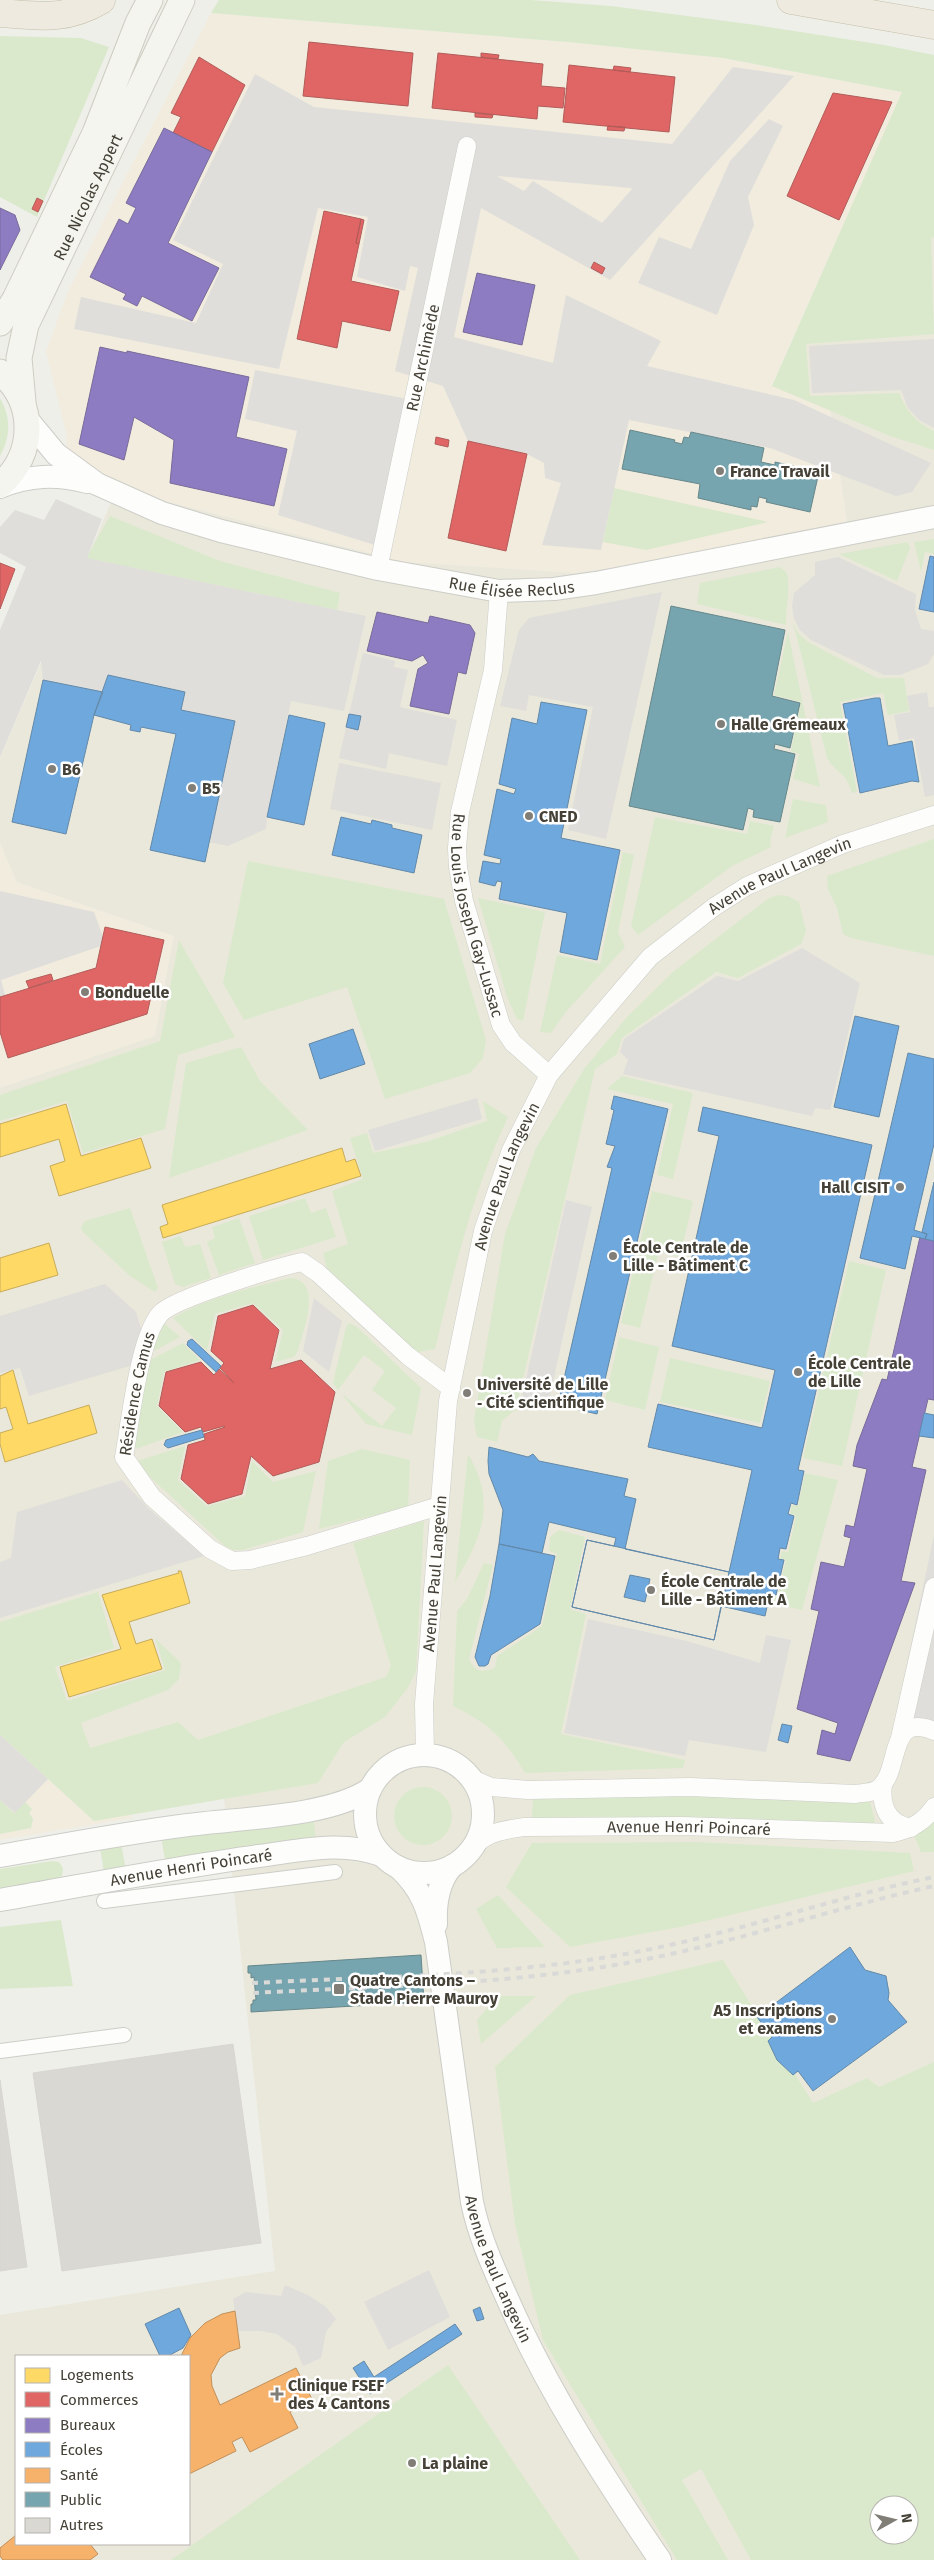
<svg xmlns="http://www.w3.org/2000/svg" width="934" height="2560" font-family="'Fira Sans',sans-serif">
	<rect width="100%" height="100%" fill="#efefea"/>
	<!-- commercial -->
	<path fill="#f1ecde" d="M211,13L568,42L723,58L903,92L772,385L830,410L849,534L576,573L404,562L117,489L67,455L66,433L46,352L66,296L128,172Z
		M0,843L17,882L174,936L156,1036L0,1088Z
		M0,1698L101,1788L133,1818L0,1840Z"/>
	<!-- education -->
	<path fill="#eae8da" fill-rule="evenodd" d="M934,100V2560H0V2315L275,2271L221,1771L101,1788L0,1698V1088L155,1036L174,936L17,882L0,843V757L117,489L404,562L576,573L849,534L830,410L772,386ZM16,2356H189V2544H16ZM879,2505H909V2535H879Z"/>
	<!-- green -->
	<path fill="#dae9cc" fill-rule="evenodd" d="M219,0H531L611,6L756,25L884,45L934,55V237L931,238L934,334L806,344L810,396L899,393C906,410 916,423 934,431V450L890,436L772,386L902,92L723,58L568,42L211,13Z
		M0,36L81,38L109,47L37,217L0,197Z
		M0,398C11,417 11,436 0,456Z
		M614,488L768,522L646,550L603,542Z
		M110,516L220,561L340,593L337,610L86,558Z
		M934,539V554L925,552L921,572L914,542Z
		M908,542L910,548L897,581L839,554Z
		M780,567L787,573C791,590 785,607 786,625L697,604L700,583Z
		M793,622L798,633L808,642L877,678H904L909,711L888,715L883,693L840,702L857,792L852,793C846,771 836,774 827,758Z
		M788,632L820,787L793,779L799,754L791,751L801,702L774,695Z
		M793,799L826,805L828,822L785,838Z
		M655,817L747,834L750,821L774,826L770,841L771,847L732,866L638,935L631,926Z
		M934,839V956L851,938L843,934L837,908L828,889L827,876Z
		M623,852L634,855L618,932L625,947L565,1013L551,1033L540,1032L557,955L600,964Z
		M248,861L444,899L486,1040L483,1058L470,1073L385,1099L347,987L244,1020L223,983Z
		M778,895L788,896L799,902L806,931L801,944L738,978L716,972L622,1038L617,1054L595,1069L516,1409L502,1421L497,1442L477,1437L474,1420L505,1234L536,1148L584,1069L627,1017L674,971L769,898Z
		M478,898L545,912L523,1021L517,1019L507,997Z
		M179,940L235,1037L178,1055L165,1129L83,1153L67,1101L0,1121V1095L160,1041Z
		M241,1047L260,1081L308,1130L169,1178L186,1063Z
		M622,1076L693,1093L673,1179L657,1175L673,1104L607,1089Z
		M483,1101L508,1117C473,1191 454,1270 435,1349L418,1352L411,1348L327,1269L323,1253L348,1244L332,1191L363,1179L350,1138L367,1133L373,1153L426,1142L487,1121Z
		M652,1191L693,1201L680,1257L659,1251L640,1328L621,1323Z
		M305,1198L311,1213L326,1208L336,1237L263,1260L249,1216Z
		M130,1208L158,1288L155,1292L130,1276L83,1232L81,1227L85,1221Z
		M239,1218L255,1263L219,1275L207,1242L215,1238L212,1227Z
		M181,1236L185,1247L200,1244L211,1278L183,1287L175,1284L162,1242Z
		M849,1261L886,1270L842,1466L803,1458Z
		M290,1278C324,1280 303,1331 298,1351L294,1357L275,1362L283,1330L253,1303L215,1314L207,1351L173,1318C208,1297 250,1288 290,1278Z
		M164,1323L180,1337L154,1351L155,1340Z
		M349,1323L357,1327L421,1388L412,1435L366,1424L341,1393L382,1426L396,1408L372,1390L385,1371L364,1355L338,1390L333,1383L346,1327Z
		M619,1337L659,1347L645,1410L605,1400Z
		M183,1343L200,1360L164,1372L157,1406L183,1432L136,1449L132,1444L150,1360Z
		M670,1358L770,1381L760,1423L660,1402Z
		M185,1446L178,1480L207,1506L245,1496L252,1461L273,1482L316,1471L303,1532L243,1550H233L225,1546L137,1465V1461Z
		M362,1449L410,1460L408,1507L319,1529L328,1461Z
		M468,1454C497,1502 482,1538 455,1582Z
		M805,1473L838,1480L802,1610L771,1603L772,1596L777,1597L786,1560L780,1558L782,1551L788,1552L796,1516L790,1513L792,1505L798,1506Z
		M424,1521L416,1672L407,1689L385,1717L344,1742L318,1783L94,1821L0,1735V1622L98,1592L114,1648L55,1667L67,1701L165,1670L155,1638L181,1663L179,1679L168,1690L81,1723L90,1748L178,1722L198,1740L386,1677L391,1666L353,1543Z
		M559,1530L585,1537L570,1609L586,1614L561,1734L685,1760L683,1768L525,1773C503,1737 491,1725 453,1706L457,1611L467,1599L484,1563L493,1565L469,1659C475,1672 482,1673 495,1668L497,1656L542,1626L557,1554L549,1551L550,1537Z
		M394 1816a29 29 0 1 1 58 0a29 29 0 1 1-58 0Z
		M711,1796L870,1802L876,1825L714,1817L532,1818L533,1799Z
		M0,1800L14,1813L25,1802L32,1809L29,1813L33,1819L31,1828L0,1834Z
		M934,1807V1852H921L911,1828Z
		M313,1816L316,1840L165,1860L161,1836Z
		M698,1842L910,1853L914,1871L680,1927L570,1947L506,1887L532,1843Z
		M121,1843L126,1870L104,1873L100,1847Z
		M52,1861L59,1862L63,1868L62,1876L52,1880L0,1889V1869Z
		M498,1895L544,1946V1947L497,1948L476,1909Z
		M61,1920L73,1986L0,1989V1927Z
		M723,1960L813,2103L867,2078L879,2087L934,2062V2560H751L701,2469L682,2480L728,2560H677L543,2340L515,2224L495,2067L570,1995ZM879,2505H909V2535H879Z
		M498,1996H536L481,2044L477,2020Z
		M448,2365L580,2560H171Z"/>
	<!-- parking -->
	<path fill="#dfdeda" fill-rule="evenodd" d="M733,67L794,76L610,280L481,208L454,337L553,363L566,295L661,341L647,366L794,400L931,463L912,492L896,496L770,448L629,420L601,550L542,545L561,483L545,478L544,463L527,454L468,441L443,386L395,371L418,268L410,266L405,291L357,277L368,217L318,208L279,369L74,329L81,297L196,323L223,264L173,240L255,74L314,107L672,144ZM497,176L631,188L632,189L602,223L533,181L524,191Z
		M769,119L783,126L748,197L754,225L717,315L638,283L659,237L691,249L730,161Z
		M934,339V428L919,420L908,408L901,390L812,393L809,346Z
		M255,370L408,399L375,545L278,515L297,431L245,419Z
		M56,499L102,519L87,558L366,616L344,711L291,701L267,817L266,829L228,846L209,842L235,721L181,710L185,692L108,675L103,692L43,680L41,661L0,757V630L26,567L0,553V527L15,510L44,520Z
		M838,557L916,594L915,610L921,629L934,631V654L928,664L900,675H884L811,640L800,630L794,619L792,606L794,593L815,575V562Z
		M662,592L606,839L568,830L593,707L529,695L526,711L500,706L519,630L529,618Z
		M363,653L395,661L394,667L408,670L400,707L457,720L447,766L389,753L386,769L339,758Z
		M927,692L929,707H934V795L925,797L914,738L899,741L894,715L910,712L907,696Z
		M339,763L441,783L432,830L330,809Z
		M0,891L94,912L103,937L101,946L1,980L5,995L0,997Z
		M802,948L860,983L830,1110L815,1108L812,1116L623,1074L628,1060L620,1052L624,1039L717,976L738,981Z
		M477,1098L482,1119L375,1151L368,1130Z
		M566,1200L592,1207L548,1404L522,1397Z
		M105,1284L136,1312L142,1332L133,1365L29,1396L20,1368L0,1373V1316Z
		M314,1298L342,1321L329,1372L303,1351Z
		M122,1480L149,1509L204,1556L0,1618V1562L11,1558L17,1512Z
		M934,1535V1739L895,1720Z
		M588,1619L687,1641L760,1663L766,1635L791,1640L766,1752L689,1740L685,1756L564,1733Z
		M0,1735L48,1779L15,1813L0,1800Z
		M429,2270L450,2317L388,2350L364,2302Z
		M285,2285L308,2295L326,2307L336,2319L326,2332L321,2358L303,2366L295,2347L277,2334L261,2331H238L233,2299L246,2292L281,2296Z"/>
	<!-- homes -->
	<path fill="#ffd966" stroke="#c7ab58" d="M66,1104L81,1156L141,1138L151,1168L59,1196L50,1166L65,1161L59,1139L0,1157V1124Z
		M342,1148L346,1162L355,1159L361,1176L163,1238L160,1227L168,1224L162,1205Z
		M49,1243L58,1275L0,1292V1258Z
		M13,1370L28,1424L89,1405L97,1433L5,1462L0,1444V1433L13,1429L6,1407L0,1409V1376Z
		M178,1571H181L190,1603L129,1622L136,1644L152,1639L162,1669L69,1697L60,1667L121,1649L102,1595L179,1573Z"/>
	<!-- shops -->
	<path fill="#e06666" stroke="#b25b58" d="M309,42L413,53L408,106L303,96Z
		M438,53L543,64L541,86L565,88L563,108L538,106L537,119L432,108Z
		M481,53L499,55L498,59L481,57Z
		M199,57L245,85L212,152L173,133L181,117L171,113Z
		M569,65L675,77L669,132L563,122Z
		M614,66L631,68L630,72L613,70Z
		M833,93L892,102L839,220L787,196Z
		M475,113L493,115L492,118L475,117Z
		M608,126L625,127L624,131L607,130Z
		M37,198L43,201L38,212L32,209Z
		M324,211L361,219L356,243L359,244L351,281L399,291L390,331L342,321L337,348L297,339Z
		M361,219L364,220L359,244L356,243Z
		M594,262L605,268L602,274L591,268Z
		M436,437L449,440L448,447L435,444Z
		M468,441L527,454L506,551L448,538Z
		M0,563L15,569L0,609Z
		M105,927L164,940L147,1014L8,1058L0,1032V997L96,968Z
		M51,974L53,980L29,988L26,981Z
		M253,1305L279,1330L270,1369L301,1360L335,1392L319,1462L273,1476L251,1456L242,1494L208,1504L181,1479L188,1445L205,1440L204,1434L225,1427L224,1426L203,1432L201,1427L185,1432L159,1406L166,1372L201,1362L214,1375L219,1369L234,1383L220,1368L224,1363L211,1351L218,1316Z"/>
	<!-- offices -->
	<path fill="#8e7cc3" stroke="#786a99" d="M164,128L212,152L168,243L219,268L192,321L142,296L137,306L123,299L126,294L90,277L119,219L128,224L136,208L126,203Z
		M0,208L15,215L20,230L0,270Z
		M477,273L535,285L522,345L463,332Z
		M100,347L127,353V351L249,377L236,437L287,449L274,506L170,483L174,440L134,417L124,460L79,444Z
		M377,612L428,623L430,616L470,625L475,633L466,674L458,672L449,714L410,706L418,669L428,663L423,655L412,661L367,651Z
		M920,1237L934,1241V1400L928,1399L912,1467L926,1470L901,1581L915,1583L850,1761L817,1754L822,1730L835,1734L838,1723L797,1709L819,1611L811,1609L821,1562L844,1567L851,1538L844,1536L846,1525L854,1527L867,1469L853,1466L857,1445L882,1379L887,1380Z"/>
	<!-- schools -->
	<path fill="#6fa8dc" stroke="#6289aa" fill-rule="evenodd" d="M930,556L934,557V612L919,609Z
		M108,675L185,692L181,710L235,721L205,862L150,850L176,734L141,727L140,732L130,730L131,725L94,715Z
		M43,680L103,692L94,715L66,834L12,822Z
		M875,698H880L888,746L912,741L919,782L912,781L860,793L843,704Z
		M541,702L587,710L561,838L620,850L597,960L560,952L567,913L499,899L502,882L497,881L495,886L479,882L483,861L500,864L501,859L484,855L497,789L514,794L516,789L499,784L512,718L537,724Z
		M349,714L361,716L358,730L346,727Z
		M289,715L325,723L304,825L267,817Z
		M341,817L371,824L372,820L392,825V828L422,835L414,873L332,855Z
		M855,1016L899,1026L879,1117L834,1107Z
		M353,1029L365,1064L320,1079L309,1044Z
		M908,1053L934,1059V1144L914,1230L927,1234L925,1239L912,1236L905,1269L860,1258Z
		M614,1096L668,1109L597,1414L558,1405L612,1168L607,1167L615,1146L606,1144L614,1110L611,1109Z
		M703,1107L872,1145L798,1470L804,1471L797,1505L791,1503L788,1514L794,1516L786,1549L780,1548L778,1559L784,1560L776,1595L770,1593L765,1616L721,1606L714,1640L572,1607L587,1540L614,1546L616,1538L549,1522L542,1553L499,1544L503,1510L489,1474L488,1461L489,1447L528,1457L533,1454L539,1461L628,1479L624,1496L636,1499L625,1549L729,1572L752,1470L648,1447L658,1404L762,1428L775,1370L672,1346L719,1136L698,1131ZM630,1575L650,1579L645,1602L624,1597Z
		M934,1182V1241L925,1239L927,1234L922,1232Z
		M192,1339L221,1366L216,1372L187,1345L188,1341Z
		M924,1413L934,1415V1438L919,1436Z
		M202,1430L204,1437L168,1448L164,1445L166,1440Z
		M587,1540L729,1572L714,1640L572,1607Z
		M499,1544L555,1556L540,1624L491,1655L488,1664L485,1666H479L475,1657L490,1596Z
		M782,1724L792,1726L788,1743L778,1740Z
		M850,1947L865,1970L886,1976L889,1993L888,2000L907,2022L813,2091L798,2071L793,2075L777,2060L768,2041L772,2037L757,2017Z
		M480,2307L484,2319L477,2321L473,2310Z
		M179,2308L191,2335L183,2348L168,2356H160L145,2324Z
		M455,2324L462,2334L370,2394L353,2368L364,2361L374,2377Z"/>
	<!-- health -->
	<path fill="#f6b26b" stroke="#c1905b" d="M235,2311L240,2348L228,2352L220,2358L211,2375L212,2386L220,2405L296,2368L313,2401L290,2412L298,2428L250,2452L242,2437L232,2442L236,2451L189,2474V2356H181L190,2338L205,2323L222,2314Z
		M16,2535V2544H90L98,2554L90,2560H3L0,2556V2548Z"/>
	<!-- public -->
	<path fill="#76a5af" stroke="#67878b" d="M630,430L675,440L674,442L682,444L684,437L689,438L691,432L764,448L761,462L775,465V462L819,472L810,512L766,502L767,499L759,497L757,507L751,506V510L698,498L700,484L622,469Z
		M671,606L785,630L772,696L800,703L790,748L775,744L774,749L795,754L780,822L753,817L754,810L748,808L743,830L629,806Z
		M421,1955L424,2002L251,2012V2004H253V2000H256L254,1977L251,1978V1973H248V1966Z"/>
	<!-- building -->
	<path fill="#d9d8d2" stroke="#d8d6d0" d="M233,2044L261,2243L62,2271L33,2073Z
		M0,2080L27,2267L0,2271Z"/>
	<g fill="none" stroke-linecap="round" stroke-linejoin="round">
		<!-- pedestrian casing -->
		<g stroke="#cdcdc8" stroke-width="16">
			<path id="pedestrian" d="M104,1901L335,1872
				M0,2051L124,2035"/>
		</g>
		<!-- minor casing -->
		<g stroke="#cdcdc8" stroke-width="19">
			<g id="minor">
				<path id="s1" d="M378,569L467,146"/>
				<path id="s2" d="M499,591L493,670L460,812L457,848L458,867L464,901L501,1025L513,1043L549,1075"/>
				<path id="s3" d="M439,1506L307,1546L250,1560L232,1561L210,1549L152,1497L124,1457C130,1424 139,1338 160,1314C174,1298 278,1267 302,1262L318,1273L408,1356L451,1388"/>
				<path d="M900,1738L934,1587"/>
				<path id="s4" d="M425,1755L424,1704L448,1401L483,1231L511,1150L549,1075L650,957L714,907L747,886L843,844L934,815"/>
				<path d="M470,1778L491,1787L528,1790L690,1787L855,1794C862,1793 872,1793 878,1789C902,1772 886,1711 934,1731"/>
				<path d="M883,1784C880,1807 888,1824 911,1828"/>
				<path id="s5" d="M473,1847C487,1832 504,1830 524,1827L683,1826L893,1833C911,1829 924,1822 934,1807"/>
			</g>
		</g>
		<!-- tertiary casing -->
		<g stroke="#cdcdc8" stroke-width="24">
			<g id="tertiary">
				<path id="s6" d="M27,419L56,454L97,484L162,513L221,531L378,569L499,591L554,589L596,583L934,517"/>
				<path d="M0,487C29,475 56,474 87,482"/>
				<circle cx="424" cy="1814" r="59"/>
				<path d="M0,1856C63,1845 125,1833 188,1825C240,1818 329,1817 370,1789"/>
				<path id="s7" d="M398,1867C423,1890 428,1910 436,1942L472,2202C479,2236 493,2267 507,2298C548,2391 603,2476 660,2560"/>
				<path id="s8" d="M0,1900C86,1885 171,1868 258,1856C299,1851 341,1840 381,1855"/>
				<path d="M436,1924C435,1903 438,1882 452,1866"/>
			</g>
		</g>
		<!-- secondary casing -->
		<g stroke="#ceccc1" stroke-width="27">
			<g id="secondary">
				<path d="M0,323L15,299L95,133L138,23L150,0"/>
				<path d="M0,372C36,402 36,454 0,485"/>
				<path id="s9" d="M23,402L19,358L26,325L182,0"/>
			</g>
		</g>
		<!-- trunk casing -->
		<g stroke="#c6bfa7" stroke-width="29">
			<path id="trunk" d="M791,0L934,25
				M0,13C38,16 66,21 101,0"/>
		</g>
		<!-- pedestrian -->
		<use href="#pedestrian" stroke="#fdfdfc" stroke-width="14"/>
		<!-- minor -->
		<use href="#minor" stroke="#fdfdfc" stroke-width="18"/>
		<!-- tertiary -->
		<use href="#tertiary" stroke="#fdfdfc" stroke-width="22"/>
		<!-- secondary -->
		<use href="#secondary" stroke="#f5f5ef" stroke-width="25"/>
		<!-- trunk -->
		<use href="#trunk" stroke="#eeeadf" stroke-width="28"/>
		<!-- rail -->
		<path stroke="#d9d9d8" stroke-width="4" stroke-dasharray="6 6" stroke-linecap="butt" d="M252,1983C372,1977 495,1976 614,1956C723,1938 826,1899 934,1877
			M253,1993C381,1986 511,1985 637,1961C737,1942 834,1908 934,1886"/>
	</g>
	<!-- markers -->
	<g fill="#807e76" stroke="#fff" stroke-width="2">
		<circle cx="720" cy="471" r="5"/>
		<circle cx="721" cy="724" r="5"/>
		<circle cx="52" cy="769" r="5"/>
		<circle cx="192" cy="788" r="5"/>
		<circle cx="529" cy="816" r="5"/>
		<circle cx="85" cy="992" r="5"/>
		<circle cx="900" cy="1187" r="5"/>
		<circle cx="613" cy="1256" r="5"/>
		<circle cx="798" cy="1372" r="5"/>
		<circle cx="467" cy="1393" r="5"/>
		<circle cx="651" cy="1590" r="5"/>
		<rect x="333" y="1983" width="12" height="12" rx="2.5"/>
		<circle cx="832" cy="2019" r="5"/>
		<path d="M274.5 2386.5h5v5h5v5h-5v5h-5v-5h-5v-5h5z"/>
		<circle cx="412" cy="2463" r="5"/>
	</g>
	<g text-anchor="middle" stroke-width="5" stroke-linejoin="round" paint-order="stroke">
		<!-- street labels -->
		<g font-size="16" fill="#454137" stroke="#fff">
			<text dy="6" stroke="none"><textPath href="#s9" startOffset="220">Rue Nicolas Appert</textPath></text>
			<text dy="6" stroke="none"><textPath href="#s1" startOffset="216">Rue Archimède</textPath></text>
			<text dy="6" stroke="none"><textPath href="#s6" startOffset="526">Rue Élisée Reclus</textPath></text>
			<text dy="6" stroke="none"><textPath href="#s4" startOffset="1008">Avenue Paul Langevin</textPath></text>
			<text dy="6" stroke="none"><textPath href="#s2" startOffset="331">Rue Louis Joseph Gay-Lussac</textPath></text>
			<text dy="6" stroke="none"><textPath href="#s4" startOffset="588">Avenue Paul Langevin</textPath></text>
			<text dy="6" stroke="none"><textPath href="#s3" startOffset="431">Résidence Camus</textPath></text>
			<text dy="6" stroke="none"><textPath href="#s4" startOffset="182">Avenue Paul Langevin</textPath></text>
			<text dy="6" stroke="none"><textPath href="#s5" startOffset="221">Avenue Henri Poincaré</textPath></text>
			<text dy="6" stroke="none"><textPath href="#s8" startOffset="194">Avenue Henri Poincaré</textPath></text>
			<text dy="6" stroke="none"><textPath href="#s7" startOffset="420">Avenue Paul Langevin</textPath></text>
		</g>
		<!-- poi labels -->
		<g font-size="16" font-weight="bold" fill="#454137" stroke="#fff" text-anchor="start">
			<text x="730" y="477">France Travail</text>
			<text x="731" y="730">Halle Grémeaux</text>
			<text x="62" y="775">B6</text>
			<text x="202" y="794">B5</text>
			<text x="539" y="822">CNED</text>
			<text x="95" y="998">Bonduelle</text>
			<text x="890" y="1193" text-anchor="end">Hall CISIT</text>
			<text x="623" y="1253">École Centrale de<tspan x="623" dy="18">Lille - Bâtiment C</tspan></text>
			<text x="808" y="1369">École Centrale<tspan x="808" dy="18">de Lille</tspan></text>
			<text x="477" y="1390">Université de Lille<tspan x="477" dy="18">‐ Cité scientifique</tspan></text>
			<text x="661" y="1587">École Centrale de<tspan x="661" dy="18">Lille - Bâtiment A</tspan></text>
			<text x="350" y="1986">Quatre Cantons –<tspan x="350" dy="18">Stade Pierre Mauroy</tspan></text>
			<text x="822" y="2016" text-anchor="end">A5 Inscriptions<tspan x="822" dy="18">et examens</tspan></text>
			<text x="288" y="2391">Clinique FSEF<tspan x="288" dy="18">des 4 Cantons</tspan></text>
			<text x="422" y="2469">La plaine</text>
		</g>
	</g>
	<!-- legend -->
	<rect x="15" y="2355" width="175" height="190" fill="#ffffff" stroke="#b5b3af"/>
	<rect x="25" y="2368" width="25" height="15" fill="#ffd966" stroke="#b5b3af"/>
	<text x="60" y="2380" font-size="15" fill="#454137">Logements</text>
	<rect x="25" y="2392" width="25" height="15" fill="#e06666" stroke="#b5b3af"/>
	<text x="60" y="2405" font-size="15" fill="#454137">Commerces</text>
	<rect x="25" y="2418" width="25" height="15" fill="#8e7cc3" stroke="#b5b3af"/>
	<text x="60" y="2430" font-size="15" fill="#454137">Bureaux</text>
	<rect x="25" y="2442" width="25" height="15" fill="#6fa8dc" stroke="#b5b3af"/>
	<text x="60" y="2455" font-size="15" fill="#454137">Écoles</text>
	<rect x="25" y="2468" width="25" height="15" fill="#f6b26b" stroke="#b5b3af"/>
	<text x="60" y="2480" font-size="15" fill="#454137">Santé</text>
	<rect x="25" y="2492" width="25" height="15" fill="#76a5af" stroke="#b5b3af"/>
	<text x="60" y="2505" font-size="15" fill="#454137">Public</text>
	<rect x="25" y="2518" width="25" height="15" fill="#d9d8d2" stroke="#b5b3af"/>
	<text x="60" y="2530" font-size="15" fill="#454137">Autres</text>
	<!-- north arrow -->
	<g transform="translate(894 2520) rotate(82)"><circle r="24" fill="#ffffff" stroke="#b5b3af"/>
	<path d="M0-4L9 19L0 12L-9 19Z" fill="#807e76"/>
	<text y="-8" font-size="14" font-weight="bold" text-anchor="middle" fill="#454137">N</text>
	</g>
</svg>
